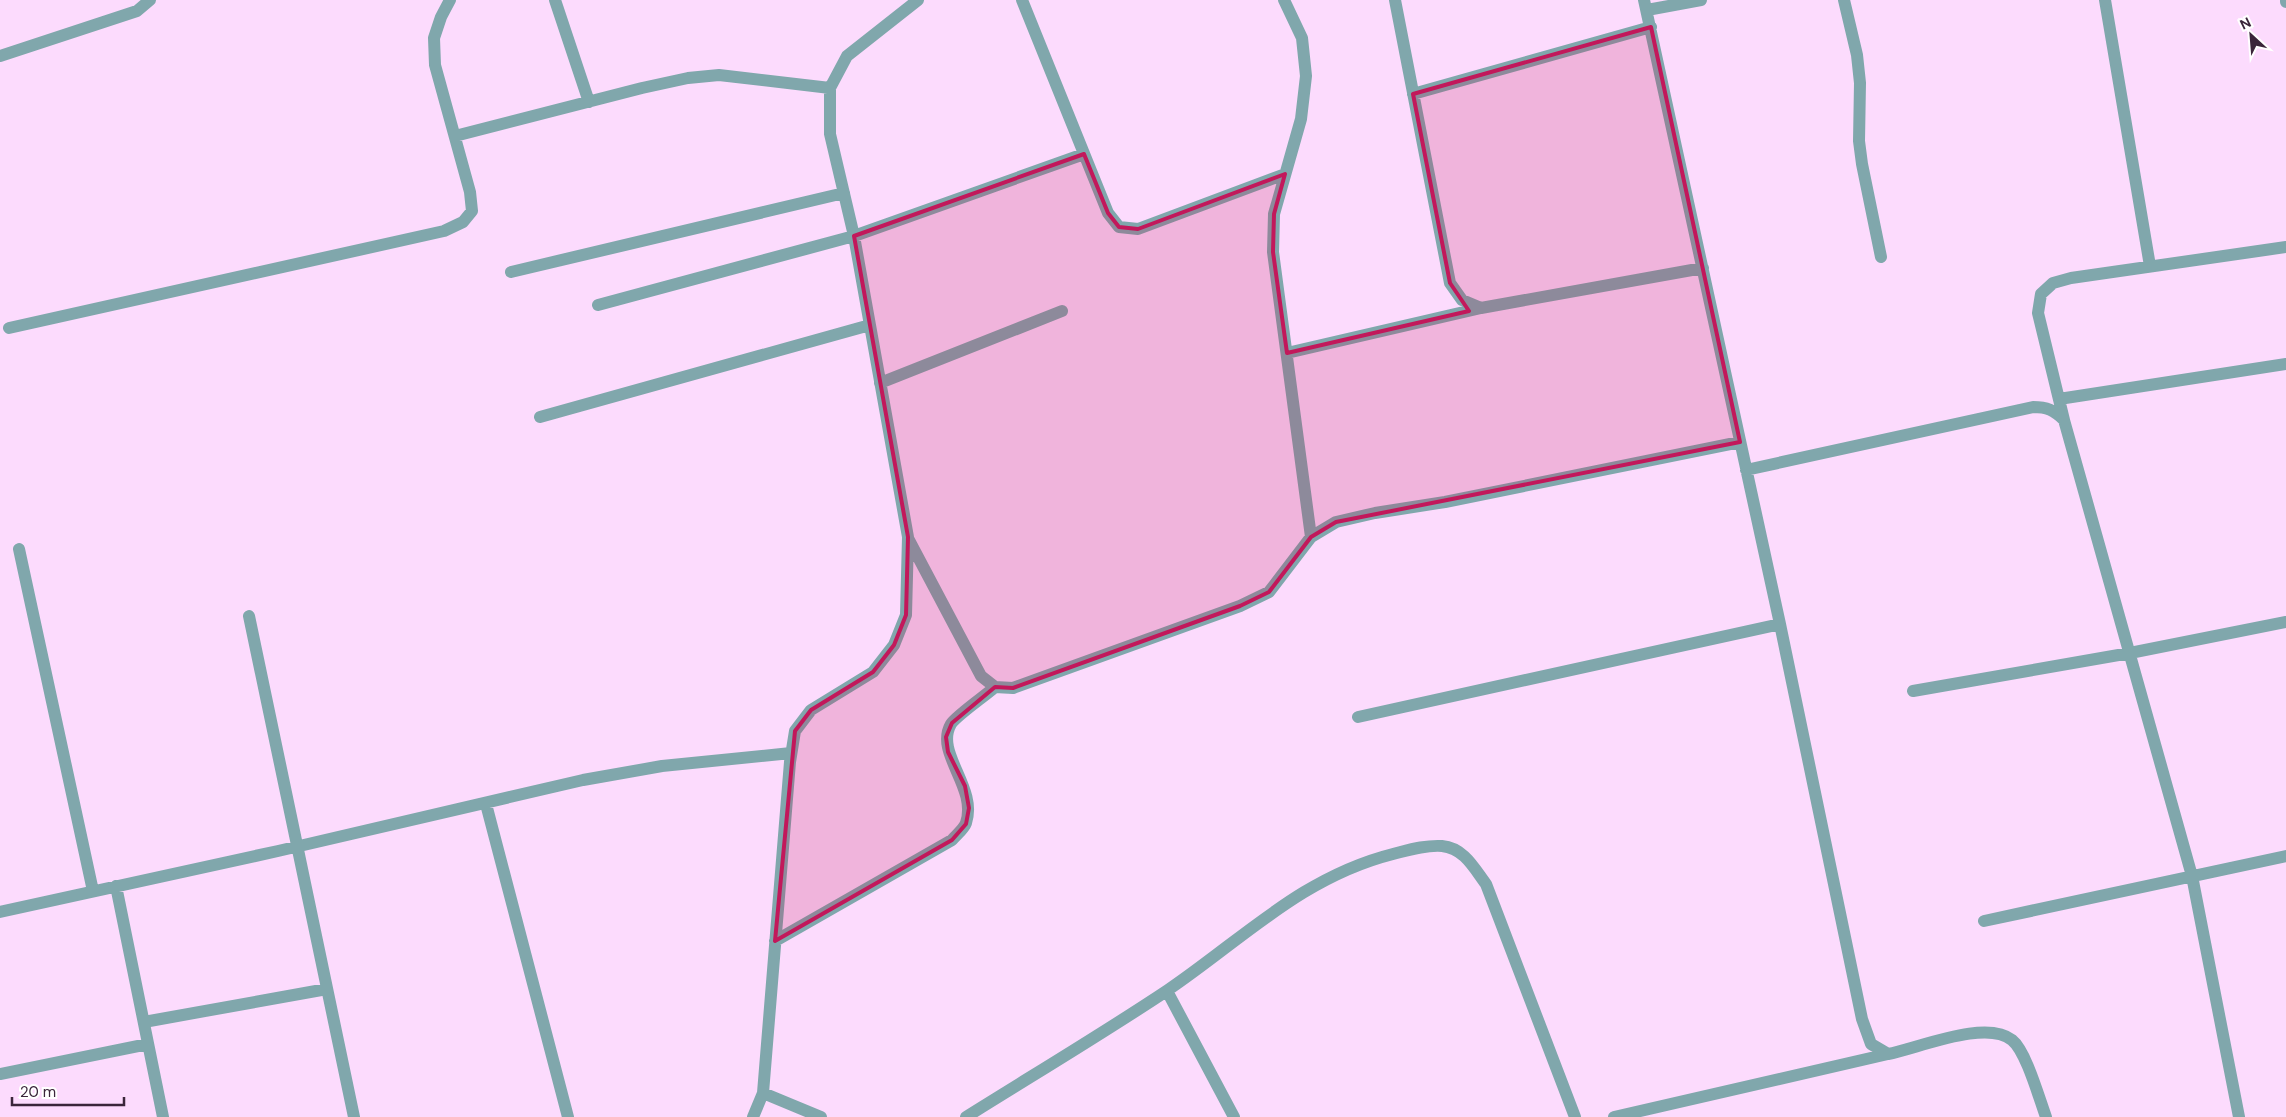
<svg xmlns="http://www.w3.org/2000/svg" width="2286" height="1117" font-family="'DM Sans',sans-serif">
	<rect width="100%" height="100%" fill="#fcdbfd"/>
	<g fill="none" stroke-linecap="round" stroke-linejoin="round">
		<!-- street -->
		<path stroke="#80a7ac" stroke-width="12" d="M555,0L589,102
			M1022,0L1108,213L1119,227L1138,229L1285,174
			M1284,0L1302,38L1306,76L1301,119L1274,214L1273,252L1311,537
			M1395,0L1450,283L1462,300L1481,308L1703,268
			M1644,0L1780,624L1862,1019L1871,1044L1888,1054C1919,1048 1986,1019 2012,1040C2026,1051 2039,1098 2046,1117
			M1844,0L1857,55L1860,83L1859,141L1862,164L1881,257
			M2105,0L2150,266
			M2286,0V2
			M1647,10L1701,0
			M0,56L137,11L150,0
			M1413,94L1651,27
			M455,136L642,88L688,78L719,75L830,88
			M511,272L844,193
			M598,305L854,236L1084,154
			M9,328L444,231L463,222L472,211L470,192L435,65L434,38L441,17L450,0
			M1287,353L1481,308
			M880,383L1062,311
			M2059,399L2286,364
			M540,417L870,325
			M2064,420L2038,313L2041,294L2053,283L2071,278L2286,247
			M1746,470L2033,407C2047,407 2054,410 2064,420L2192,876L2239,1117
			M909,540L981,676L995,687L1013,688L1240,606L1269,592L1311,537L1336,522L1375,513L1445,502L1740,442
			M19,549L93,891
			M249,616L354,1117
			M1913,691L2130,653L2286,622
			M1358,717L1780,624
			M486,804L568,1117
			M116,886L163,1117
			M0,912L278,851L583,780L662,766L791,753
			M1984,921L2286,856
			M775,941L952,840C956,835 964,829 966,823C978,787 934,753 951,724C957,715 985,696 995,687
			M1167,991L1234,1117
			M144,1022L327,989
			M0,1074L148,1044
			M763,1093L821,1117
			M753,1117L763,1093L790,762L795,731L811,710L873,672L894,645L906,615L908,537L854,236L830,134V88L847,56L918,0
			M966,1117C1033,1075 1102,1034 1168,990C1243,939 1302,877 1393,854C1409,850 1425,845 1442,846C1464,848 1474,868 1486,884L1575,1117
			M1614,1117L1888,1054"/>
	</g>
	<!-- marked area -->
	<path fill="#c2185b" fill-opacity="0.2" stroke="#c2185b" stroke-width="4" stroke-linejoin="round" d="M1651,27L1740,442L1336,522L1311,537L1269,592L1240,606L1013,688L995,687L952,723L946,737L948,752L965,786L969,808L966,824L952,840L775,941L795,731L811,710L873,672L894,645L906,615L908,537L854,236L1084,154L1108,213L1119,227L1138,229L1285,174L1274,214L1273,252L1287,353L1469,311L1450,283L1413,94Z"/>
	<!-- north arrow -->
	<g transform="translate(2251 35) rotate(334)" stroke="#ffffff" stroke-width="4" paint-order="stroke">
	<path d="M0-4L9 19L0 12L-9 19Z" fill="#3a253a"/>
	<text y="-8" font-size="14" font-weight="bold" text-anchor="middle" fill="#3a253a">N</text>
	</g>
	<!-- scale -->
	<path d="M12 1097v8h112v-8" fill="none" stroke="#3a253a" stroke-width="2.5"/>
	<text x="20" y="1097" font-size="15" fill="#3a253a" stroke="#ffffff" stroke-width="4" paint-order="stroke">20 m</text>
</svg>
